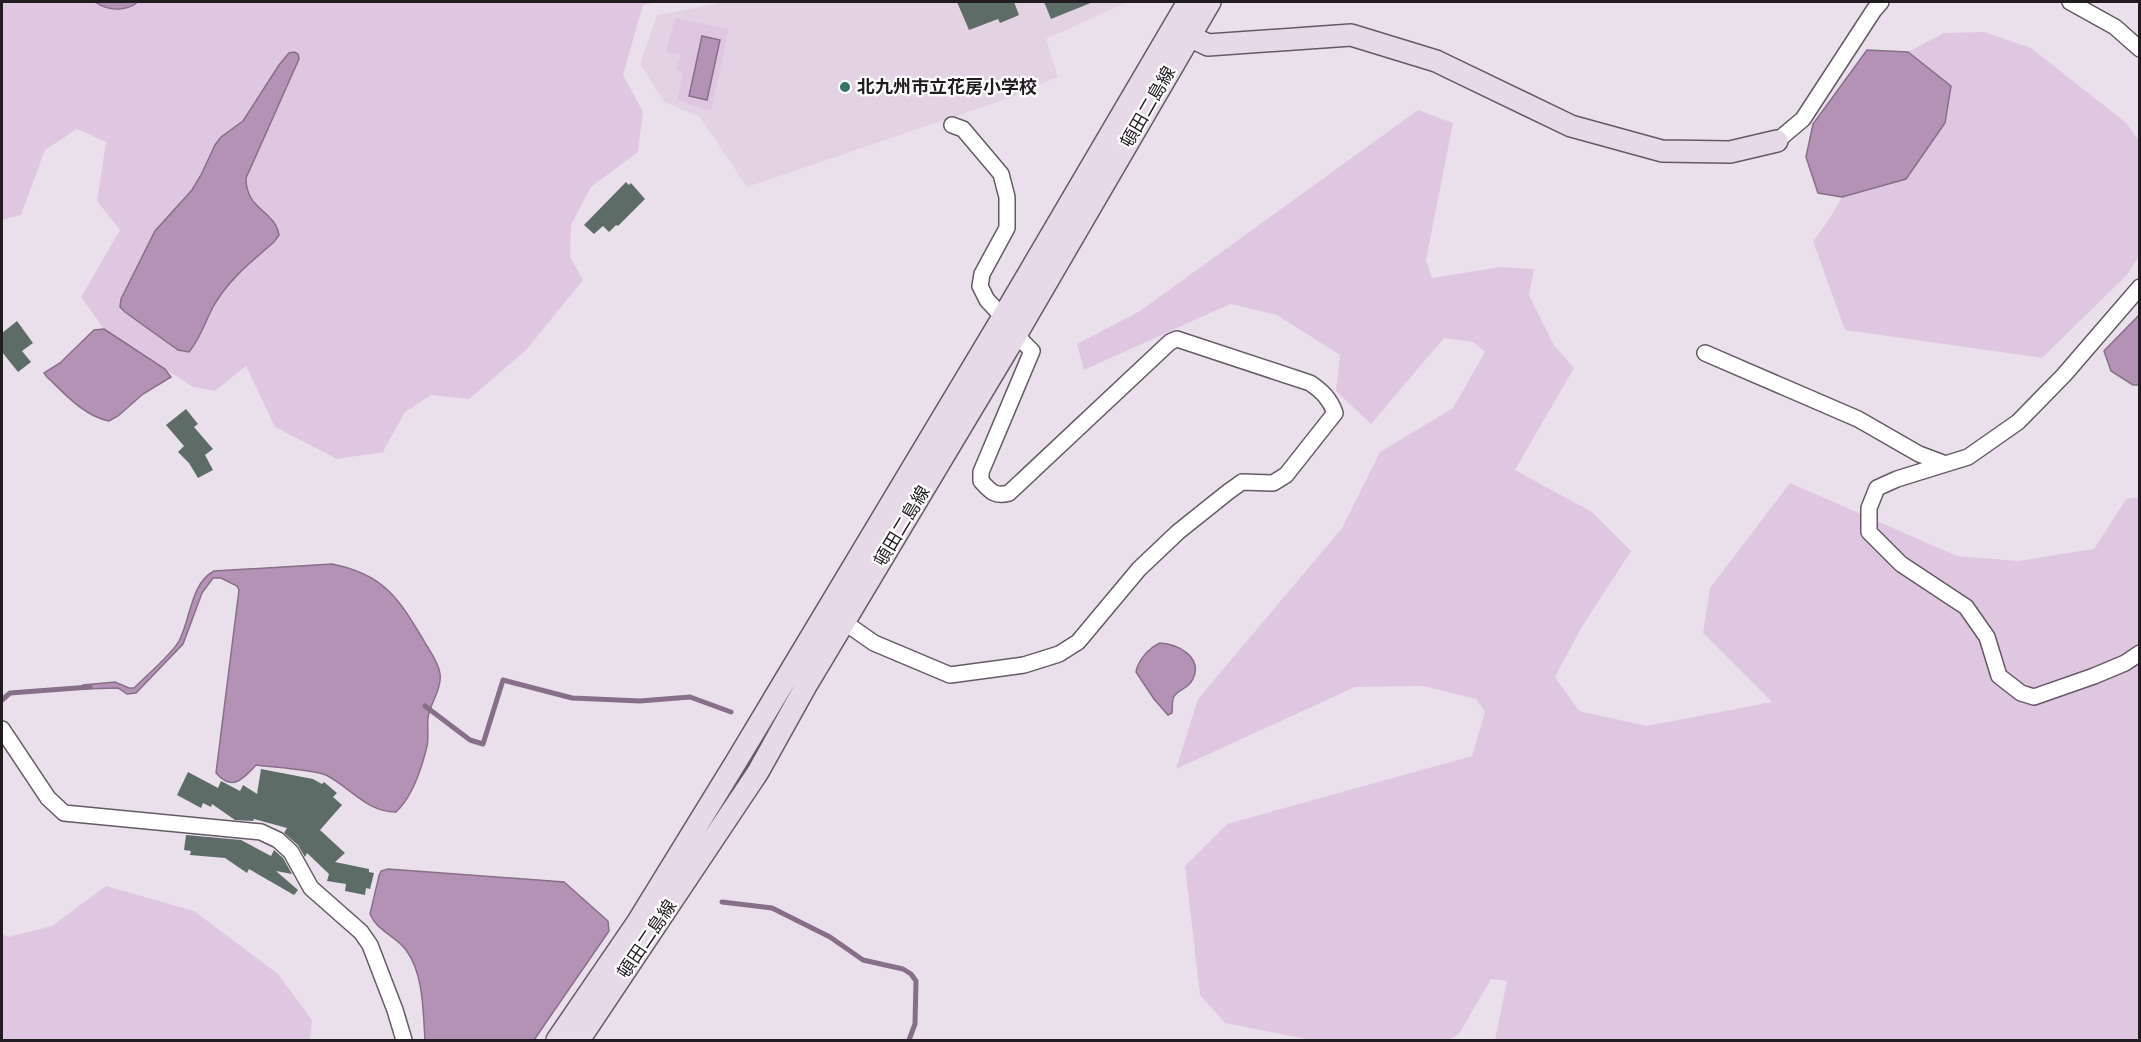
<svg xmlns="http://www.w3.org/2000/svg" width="2141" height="1042" font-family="'Sofia Sans Condensed','Noto Sans JP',sans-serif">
	<rect width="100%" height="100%" fill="#eae0eb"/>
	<!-- built -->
	<path fill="#e3d2e3" d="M726,2H1127L1046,39L1058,77L1012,97L747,187L700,117L664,102L640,64L657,15Z"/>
	<!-- green -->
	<path fill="#e0c7e1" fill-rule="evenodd" d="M2,2H95L103,7L137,4L138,2H658L643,5L623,75L643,112L638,152L591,187L571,225L570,257L583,280L527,349L469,399L431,395L405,412L383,452L337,459L275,427L246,366L215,391L193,387L104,329L81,297L120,230L97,201L106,142L77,129L45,150L21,215L2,220ZM298,54L299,59L246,178C246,197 256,206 270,218L274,242C251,262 228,280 213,307C205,322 200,339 189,352L178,350L125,312L120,307L121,299L155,231L192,190L201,175L215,145L221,137L243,121L253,105Z
		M675,18L729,29L711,111L677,100L683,72L676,70L681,55L666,52Z
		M1984,32L2031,48L2125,122L2139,140V256L2126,276L2042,358L1845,330L1813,241L1828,221L1842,197L1906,179L1951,86L1908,52L1944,33Z
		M1418,110L1453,123L1426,260L1432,278L1500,267L1534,269L1529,295L1554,345L1574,368L1515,470L1592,512L1631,551L1580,630L1555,677L1579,711L1647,726L1772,702L1703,633L1710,588L1790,483L1957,556L2018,561L2094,549L2126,499L2139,497V1040H1495L1507,981L1491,979L1459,1034L1448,1040H1311L1225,1023L1200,995L1185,866L1227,824L1472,756L1485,712L1476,699L1423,686L1355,687L1176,769L1198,699L1342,528L1380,452L1453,408L1485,352L1473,342L1444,338L1371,424L1336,391L1340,355L1277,315L1230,304L1084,370L1077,344L1140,311Z
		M106,886L194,911L278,974L312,1020L310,1040H2V934L8,937L52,926Z"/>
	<!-- water -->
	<path fill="#b492b6" stroke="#886f89" stroke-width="1.5" d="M95,2H138C125,12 108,11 95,2Z
		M702,36L720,40L707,100L689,96Z
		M1867,50L1908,52L1951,86L1945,123L1906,179L1842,197L1818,193L1806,157L1813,124Z
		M294,52L298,54L299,59L246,178C246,211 274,209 279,235L274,242C251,262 228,280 213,307C205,322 200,339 189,352L178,350L125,312L120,307L121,299L155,231L192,190L201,175L215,145L221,137L243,121L279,65L289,53Z
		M2139,315V385H2133L2111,371L2104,351Z
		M104,329L165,369L171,377L143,394L118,416L109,421C84,416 65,394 47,377L44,373L60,363L94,330Z
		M332,564C384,574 399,599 424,641C429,650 439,663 440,674C442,689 430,703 428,718C427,727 429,737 427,746C422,767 412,797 396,812C366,812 350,787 326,775C314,770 271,767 256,765C243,779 233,792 216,773L239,590L237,586L221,578H213L202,593L183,644L136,693L127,694L118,688L83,689V685L115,682L129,688H134C146,676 172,654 179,641C191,619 190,584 214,571Z
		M1160,643C1178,644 1203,657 1193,679C1188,689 1181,688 1175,695C1171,699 1173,707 1172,713L1168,715L1154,699L1136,672C1138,660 1149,648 1160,643Z
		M388,869L564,882L608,921L609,931L534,1040H425C423,1012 424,974 406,950C396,936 377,931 370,914L379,876L381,871Z"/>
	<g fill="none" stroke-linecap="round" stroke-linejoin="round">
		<!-- stream -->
		<path stroke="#886f89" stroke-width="5" d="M2,700L10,693L90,687
			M425,706L470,740L483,744L503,680L572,698L640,701L690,697L731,712
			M722,902L772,908L830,937L863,960L903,969L911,974L916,981L915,1024L909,1040"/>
	</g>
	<!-- building -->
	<path fill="#5e6c67" d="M957,2H1014L1019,15L1000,23L998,19L969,30Z
		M1044,2H1093L1051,19Z
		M626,182L629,185L631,183L645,199L618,226L616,225L609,232L603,226L594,234L584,225Z
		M17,321L33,343L22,351L31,362L18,372L2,352V333Z
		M186,409L198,424L194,427L213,449L205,455L213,470L198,478L189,463L178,452L184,446L166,425Z
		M261,769L313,779L322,784L324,782L337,793L333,797L342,805L320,830L345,853L335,862L369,869V872L374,873L370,889L366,888L365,895L345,891L346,884L327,881L329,874L307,853L305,857L298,845L284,833L287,828L254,819L253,821L235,820L212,804L211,807L203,803L201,808L177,795L188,772L218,788L221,781L240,791L243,785L257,794Z
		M186,835L241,840L271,856L274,850L283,858L292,874L276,871L298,890L294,895L249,869L247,873L225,858L190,855L191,851L184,850Z"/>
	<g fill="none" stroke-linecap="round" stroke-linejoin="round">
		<!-- street casing -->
		<g stroke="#635a63" stroke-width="18">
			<path id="street" d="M2070,2L2115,27L2140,49
				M1777,141L1803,119L1874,10L1881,2
				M2140,287L2064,375L2018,422L1968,457L1897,479L1877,488L1869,508V532L1901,564L1966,607L1987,637L1999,676L2021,693L2034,697L2094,676L2125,663L2140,653
				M1705,353L1858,419L1919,454L1943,463
				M844,622L874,643L950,675L1024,665L1059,654L1078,642L1139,569L1178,532L1228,492L1242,482L1273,483L1286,475L1335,413C1330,399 1322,391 1310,383L1177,339L1170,342L1009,493C995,497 991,492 981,481V472L1032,351L1016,335L1003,317L987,300L980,286L982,274L1007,228V197L1001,174L963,129L952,125
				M2,729L48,798L64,813L261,832L278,840L291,852L311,888L361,932L370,945L395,1010L404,1040"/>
		</g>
		<!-- secondary casing -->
		<g stroke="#635a63" stroke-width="24">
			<path id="secondary" d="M1179,31L1208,45L1351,35L1436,61L1571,126L1662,151L1730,152L1777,141
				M557,1040L637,923L736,762L1003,317L1188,2
				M579,1040L758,772L807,684L1016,335L1210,2"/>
		</g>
		<!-- street -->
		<use href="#street" stroke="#fff" stroke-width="15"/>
		<!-- secondary -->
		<use href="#secondary" stroke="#e7d9e8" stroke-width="21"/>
	</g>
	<!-- markers -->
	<circle fill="#357565" stroke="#fff" stroke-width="2" cx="845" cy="87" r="6"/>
	<g text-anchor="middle" stroke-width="4.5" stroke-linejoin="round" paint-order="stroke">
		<!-- poi labels -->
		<g font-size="18" font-weight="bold" fill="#201c20" stroke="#fff" text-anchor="start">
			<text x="857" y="93">北九州市立花房小学校</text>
		</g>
		<!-- street labels -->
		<g font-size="18" fill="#201c20" stroke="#fff">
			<text transform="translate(1148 107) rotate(-60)" y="6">頓田二島線</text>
			<text transform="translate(902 526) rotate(-59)" y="6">頓田二島線</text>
			<text transform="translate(647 939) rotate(-56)" y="6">頓田二島線</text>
		</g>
	</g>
	<!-- border -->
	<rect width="2141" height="1042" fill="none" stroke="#201c20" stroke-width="6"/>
</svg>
